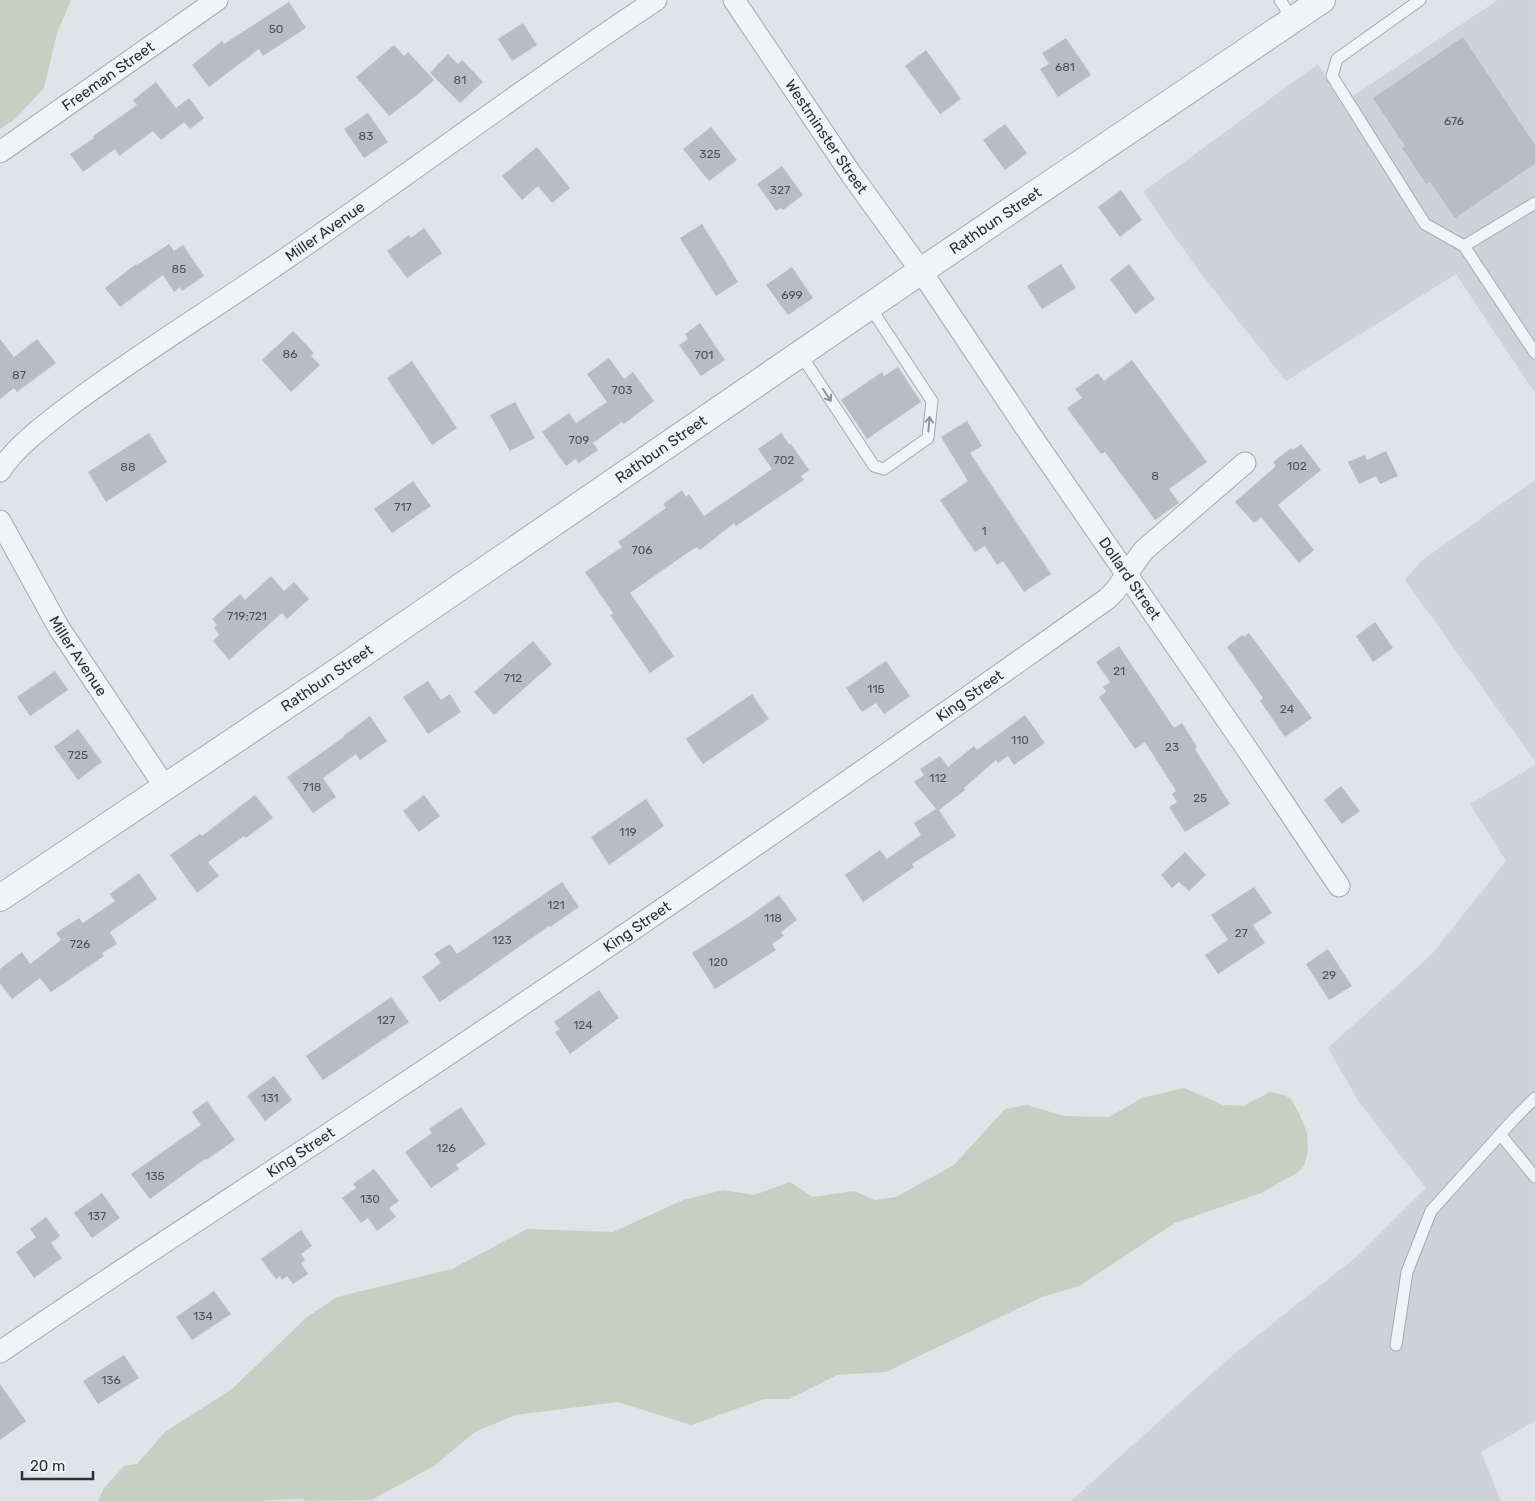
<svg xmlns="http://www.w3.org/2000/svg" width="1535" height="1501" font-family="Rubik,sans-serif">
	<rect width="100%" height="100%" fill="#e0e3e7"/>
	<!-- built -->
	<path fill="#ced2d9" d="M1498,0H1535V393L1456,274L1286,381L1199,271L1143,192L1318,64L1341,104Z
		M1535,480V761L1405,580L1420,562Z
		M1535,765V1421L1481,1452L1501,1501H1071L1227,1360L1356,1257L1426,1188L1359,1102L1328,1048L1432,954L1506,861L1470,804Z"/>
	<!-- green -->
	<path fill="#c5d0c2" d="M0,0H71L57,33L44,88L14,120L0,129Z
		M1184,1088L1223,1105L1243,1106L1270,1092L1284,1095L1291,1099L1300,1115L1307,1133L1308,1151L1304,1166L1297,1173L1261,1193L1175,1223L1079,1286L1042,1297L886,1372L837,1375L789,1399H764L691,1425L618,1402L515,1415L475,1432L434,1466L371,1500L308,1501L301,1499L267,1500L265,1501H98L104,1488L124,1466L137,1464L165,1432L232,1389L307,1317L337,1297L452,1269L527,1229L613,1232L683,1200L723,1190L754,1195L790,1182L813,1197L854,1191L875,1200L896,1197L954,1165L1005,1109L1027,1105L1064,1116L1109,1117L1142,1098Z"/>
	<!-- building -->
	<path fill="#b8bcc3" d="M289,2L306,28L263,56L259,49L209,87L192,65L222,41L224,44Z
		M523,23L537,45L512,61L498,39Z
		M1463,37L1535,145V164L1455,218L1430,182L1426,184L1402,148L1405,146L1373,98Z
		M1066,38L1091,75L1058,97L1040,69L1049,64L1042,53Z
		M394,45L404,56L408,52L434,80L417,95L389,116L356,77Z
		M926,50L961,99L940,114L905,66Z
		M448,54L458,64L462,60L483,82L460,103L430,73Z
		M156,82L176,108L189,98L204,118L190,129L184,122L161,140L153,131L119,156L115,149L83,172L70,154L94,138L93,136L137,105L133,100Z
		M368,113L388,142L364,158L344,129Z
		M1005,124L1027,153L1005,170L983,140Z
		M711,127L737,160L709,181L683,149Z
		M537,147L570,188L552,203L538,186L522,200L502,176Z
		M782,166L803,195L783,210L781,208L776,211L757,184Z
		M1121,190L1142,220L1120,237L1098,207Z
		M702,224L738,282L716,296L680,238Z
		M424,228L442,253L407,278L387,251L409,235L411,238Z
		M169,244L174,251L183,245L204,276L182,291L180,287L174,292L163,275L120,307L105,288L136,264L137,265Z
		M1061,264L1076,288L1042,309L1027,286Z
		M1129,264L1155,299L1135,314L1110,279Z
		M792,267L813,298L788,315L766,285Z
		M700,323L725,360L701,376L679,345L688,339L685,334Z
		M293,331L314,353L311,356L320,365L291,392L262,360Z
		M0,339L14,357L37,339L56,363L17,392L14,388L0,399Z
		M609,358L624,379L633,372L654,401L624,424L622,422L593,443L598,450L579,463L576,459L566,466L542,432L569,413L576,423L607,402L587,374Z
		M1132,360L1207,462L1169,489L1179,503L1155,520L1105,452L1101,454L1067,408L1082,398L1075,389L1098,373L1104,381Z
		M412,361L457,428L432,445L387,378Z
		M898,367L921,402L867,439L841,400L882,372L884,376Z
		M515,402L535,438L510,451L490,415Z
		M967,421L982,446L970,453L1051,574L1024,592L1003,561L997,565L985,546L975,552L940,500L968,481L941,437Z
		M149,433L167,462L106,502L88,472Z
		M781,433L789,444H791L809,470L801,476L804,480L736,526L734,523L700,550L697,547L690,551L630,593L674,656L650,673L610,615L613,613L585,572L622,547L618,542L666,508L663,504L682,490L686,497L689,494L704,516L772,469L758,449Z
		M1301,444L1321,470L1278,505L1314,550L1299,563L1261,517L1254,523L1235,502L1276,466L1273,462L1291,448L1293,450Z
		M1386,451L1398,476L1380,484L1376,476L1359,484L1348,462L1365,455L1367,460Z
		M413,481L431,506L392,533L374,509Z
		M271,576L284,591L294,582L309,599L287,619L282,613L229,660L213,641L219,635L214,628L217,625L212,619L240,594L245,600Z
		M1375,622L1393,648L1373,662L1356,636Z
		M1249,633L1312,718L1285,737L1260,701L1263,698L1227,647L1242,635L1244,637Z
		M533,641L552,664L494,715L474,692Z
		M1119,646L1174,728L1182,723L1197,747L1195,749L1230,804L1185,832L1169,807L1177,802L1172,794L1176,791L1145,742L1135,749L1099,697L1106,692L1103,687L1110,682L1096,662Z
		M886,661L910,696L884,714L876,703L862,712L846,688Z
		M55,671L68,690L30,716L17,697Z
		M428,681L441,700L450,694L461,712L428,734L403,697Z
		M752,694L769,719L703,764L686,739Z
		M1025,715L1045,743L1014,765L1008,756L998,763L996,760L964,788L965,790L939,810L956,836L912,864L914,867L863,902L845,875L880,850L887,859L921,835L914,823L936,809L914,782L924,775L920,769L940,756L948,767L974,746L977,750Z
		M370,716L387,741L360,760L356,754L323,778L336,797L313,813L287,777L344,737L343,736Z
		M78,729L102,762L78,780L54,747Z
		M1341,786L1360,811L1342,824L1324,800Z
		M255,795L273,818L246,838L244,836L208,862L219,876L197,893L170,855L200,834L202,836Z
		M424,795L440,816L419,832L403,811Z
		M646,799L664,826L609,865L591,837Z
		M1185,852L1206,875L1189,891L1179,882L1172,888L1161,875Z
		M139,873L157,899L110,932L117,944L102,953L104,956L51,992L40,978L12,999L0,983V969L22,952L30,964L61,940L56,933L79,918L83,923L115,901L110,894Z
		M562,882L579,907L550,927L549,926L440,1002L422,977L441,963L434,954L450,944L457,954Z
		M1254,887L1272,913L1253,925L1265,943L1218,974L1205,955L1228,940L1211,915Z
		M779,895L797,920L781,932L784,936L772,944L776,950L715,989L692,953L750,916Z
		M1328,949L1352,986L1329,1000L1306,964Z
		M599,990L619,1018L570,1054L555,1032L560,1029L554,1022Z
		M391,997L409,1022L323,1080L306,1056Z
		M274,1076L292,1100L265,1121L247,1096Z
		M207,1101L235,1140L206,1160L205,1159L150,1199L131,1174L201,1125L192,1112Z
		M461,1107L486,1144L456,1165L459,1169L431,1188L405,1152L432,1133L429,1129Z
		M374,1169L399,1201L389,1208L396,1217L377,1231L368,1218L361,1223L342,1198L356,1188L353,1184Z
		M102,1193L120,1218L92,1238L74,1213Z
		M46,1217L60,1236L51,1243L62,1258L34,1278L16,1252L36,1237L30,1229Z
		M301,1230L312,1246L301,1254L305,1260L301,1263L308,1274L293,1284L287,1276L282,1280L280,1276L276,1279L261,1259Z
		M214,1291L231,1314L192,1340L176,1317Z
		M124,1355L139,1378L98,1404L83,1381Z
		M0,1384L26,1421L0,1440Z"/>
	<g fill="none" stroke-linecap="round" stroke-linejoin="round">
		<!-- service casing -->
		<g stroke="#a6aab1" stroke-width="13">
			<path id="service" d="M1280,0L1293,20
				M1420,0L1337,59L1332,76L1425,224L1464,246L1535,203
				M1464,246L1535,353
				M801,355L874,466L884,469L928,438L932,401L870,307
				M1500,1134L1535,1177
				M1396,1345L1407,1272L1431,1211L1514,1119L1535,1098"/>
		</g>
		<!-- minor casing -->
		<g stroke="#a6aab1" stroke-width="23">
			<g id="minor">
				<path id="s1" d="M734,0L851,174L921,271L1030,434L1247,749L1339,886"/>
				<path id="s2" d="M0,152L217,0"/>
				<path id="s3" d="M0,471C15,447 46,424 68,407C132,359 200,317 266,272C398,183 524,87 656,0"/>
				<path id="s4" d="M0,521L59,628L165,787"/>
				<path id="s5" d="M0,1352C126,1266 254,1184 381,1099C626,937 867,769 1107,599L1115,591L1143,551L1245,463"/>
			</g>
		</g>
		<!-- tertiary casing -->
		<g stroke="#a6aab1" stroke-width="28">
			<g id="tertiary">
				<path id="s6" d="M0,898L329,677L921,271L1322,0"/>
			</g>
		</g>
		<!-- service -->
		<use href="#service" stroke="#f2f3f6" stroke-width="11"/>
		<!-- minor -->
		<use href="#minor" stroke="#f2f3f6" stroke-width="21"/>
		<!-- tertiary -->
		<use href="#tertiary" stroke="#f2f3f6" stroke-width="26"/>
	</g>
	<!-- one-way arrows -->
	<defs><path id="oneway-shaft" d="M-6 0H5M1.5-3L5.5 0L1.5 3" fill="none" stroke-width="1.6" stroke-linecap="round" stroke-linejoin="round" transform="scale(1.25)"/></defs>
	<g stroke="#8e929a">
		<use href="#oneway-shaft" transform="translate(827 395) rotate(56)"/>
		<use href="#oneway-shaft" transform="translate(929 424) rotate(-85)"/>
	</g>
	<g text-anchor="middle" stroke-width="4" stroke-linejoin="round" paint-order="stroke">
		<!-- number labels -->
		<g font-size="12" fill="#4e535e">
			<text x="276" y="33">50</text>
			<text x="1065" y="71">681</text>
			<text x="460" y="84">81</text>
			<text x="1454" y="125">676</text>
			<text x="366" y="140">83</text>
			<text x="710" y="158">325</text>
			<text x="780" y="194">327</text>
			<text x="179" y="273">85</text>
			<text x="792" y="299">699</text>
			<text x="290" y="358">86</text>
			<text x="704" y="359">701</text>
			<text x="19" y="379">87</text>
			<text x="622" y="394">703</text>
			<text x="579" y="444">709</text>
			<text x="784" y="464">702</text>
			<text x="1297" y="470">102</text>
			<text x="128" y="471">88</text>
			<text x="1155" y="480">8</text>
			<text x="403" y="511">717</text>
			<text x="984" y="535">1</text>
			<text x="642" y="554">706</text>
			<text x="247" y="620">719;721</text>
			<text x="1119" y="675">21</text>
			<text x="513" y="682">712</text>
			<text x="876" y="693">115</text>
			<text x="1287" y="713">24</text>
			<text x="1020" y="744">110</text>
			<text x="1172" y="751">23</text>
			<text x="78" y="759">725</text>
			<text x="938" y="782">112</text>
			<text x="312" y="791">718</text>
			<text x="1200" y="802">25</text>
			<text x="628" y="836">119</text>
			<text x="556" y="909">121</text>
			<text x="773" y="922">118</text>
			<text x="1241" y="937">27</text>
			<text x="502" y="944">123</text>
			<text x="80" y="948">726</text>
			<text x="718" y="966">120</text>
			<text x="1329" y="979">29</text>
			<text x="386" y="1024">127</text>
			<text x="583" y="1029">124</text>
			<text x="270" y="1102">131</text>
			<text x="446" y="1152">126</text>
			<text x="155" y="1180">135</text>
			<text x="370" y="1203">130</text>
			<text x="97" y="1220">137</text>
			<text x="203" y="1320">134</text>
			<text x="111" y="1384">136</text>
		</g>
		<!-- street labels -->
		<g font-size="15" fill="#2b303d" stroke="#eff1f5">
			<text dy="5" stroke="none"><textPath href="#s2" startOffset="132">Freeman Street</textPath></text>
			<text dy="5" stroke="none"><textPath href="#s1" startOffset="165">Westminster Street</textPath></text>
			<text dy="5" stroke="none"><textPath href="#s6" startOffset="1204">Rathbun Street</textPath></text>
			<text dy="5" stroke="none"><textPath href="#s3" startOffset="405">Miller Avenue</textPath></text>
			<text dy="5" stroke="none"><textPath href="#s6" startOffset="799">Rathbun Street</textPath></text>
			<text dy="5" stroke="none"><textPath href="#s1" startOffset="701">Dollard Street</textPath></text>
			<text dy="5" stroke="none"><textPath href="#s4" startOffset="156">Miller Avenue</textPath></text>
			<text dy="5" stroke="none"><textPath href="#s6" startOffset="394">Rathbun Street</textPath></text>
			<text dy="5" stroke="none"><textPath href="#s5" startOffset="1171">King Street</textPath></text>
			<text dy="5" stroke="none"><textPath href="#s5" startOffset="766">King Street</textPath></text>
			<text dy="5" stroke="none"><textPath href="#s5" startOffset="361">King Street</textPath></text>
		</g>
	</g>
	<!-- scale -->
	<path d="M22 1471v8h71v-8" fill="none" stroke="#2b303d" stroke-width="2.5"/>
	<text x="30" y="1471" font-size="15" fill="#2b303d" stroke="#eff1f5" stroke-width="4" paint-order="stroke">20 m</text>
</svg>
